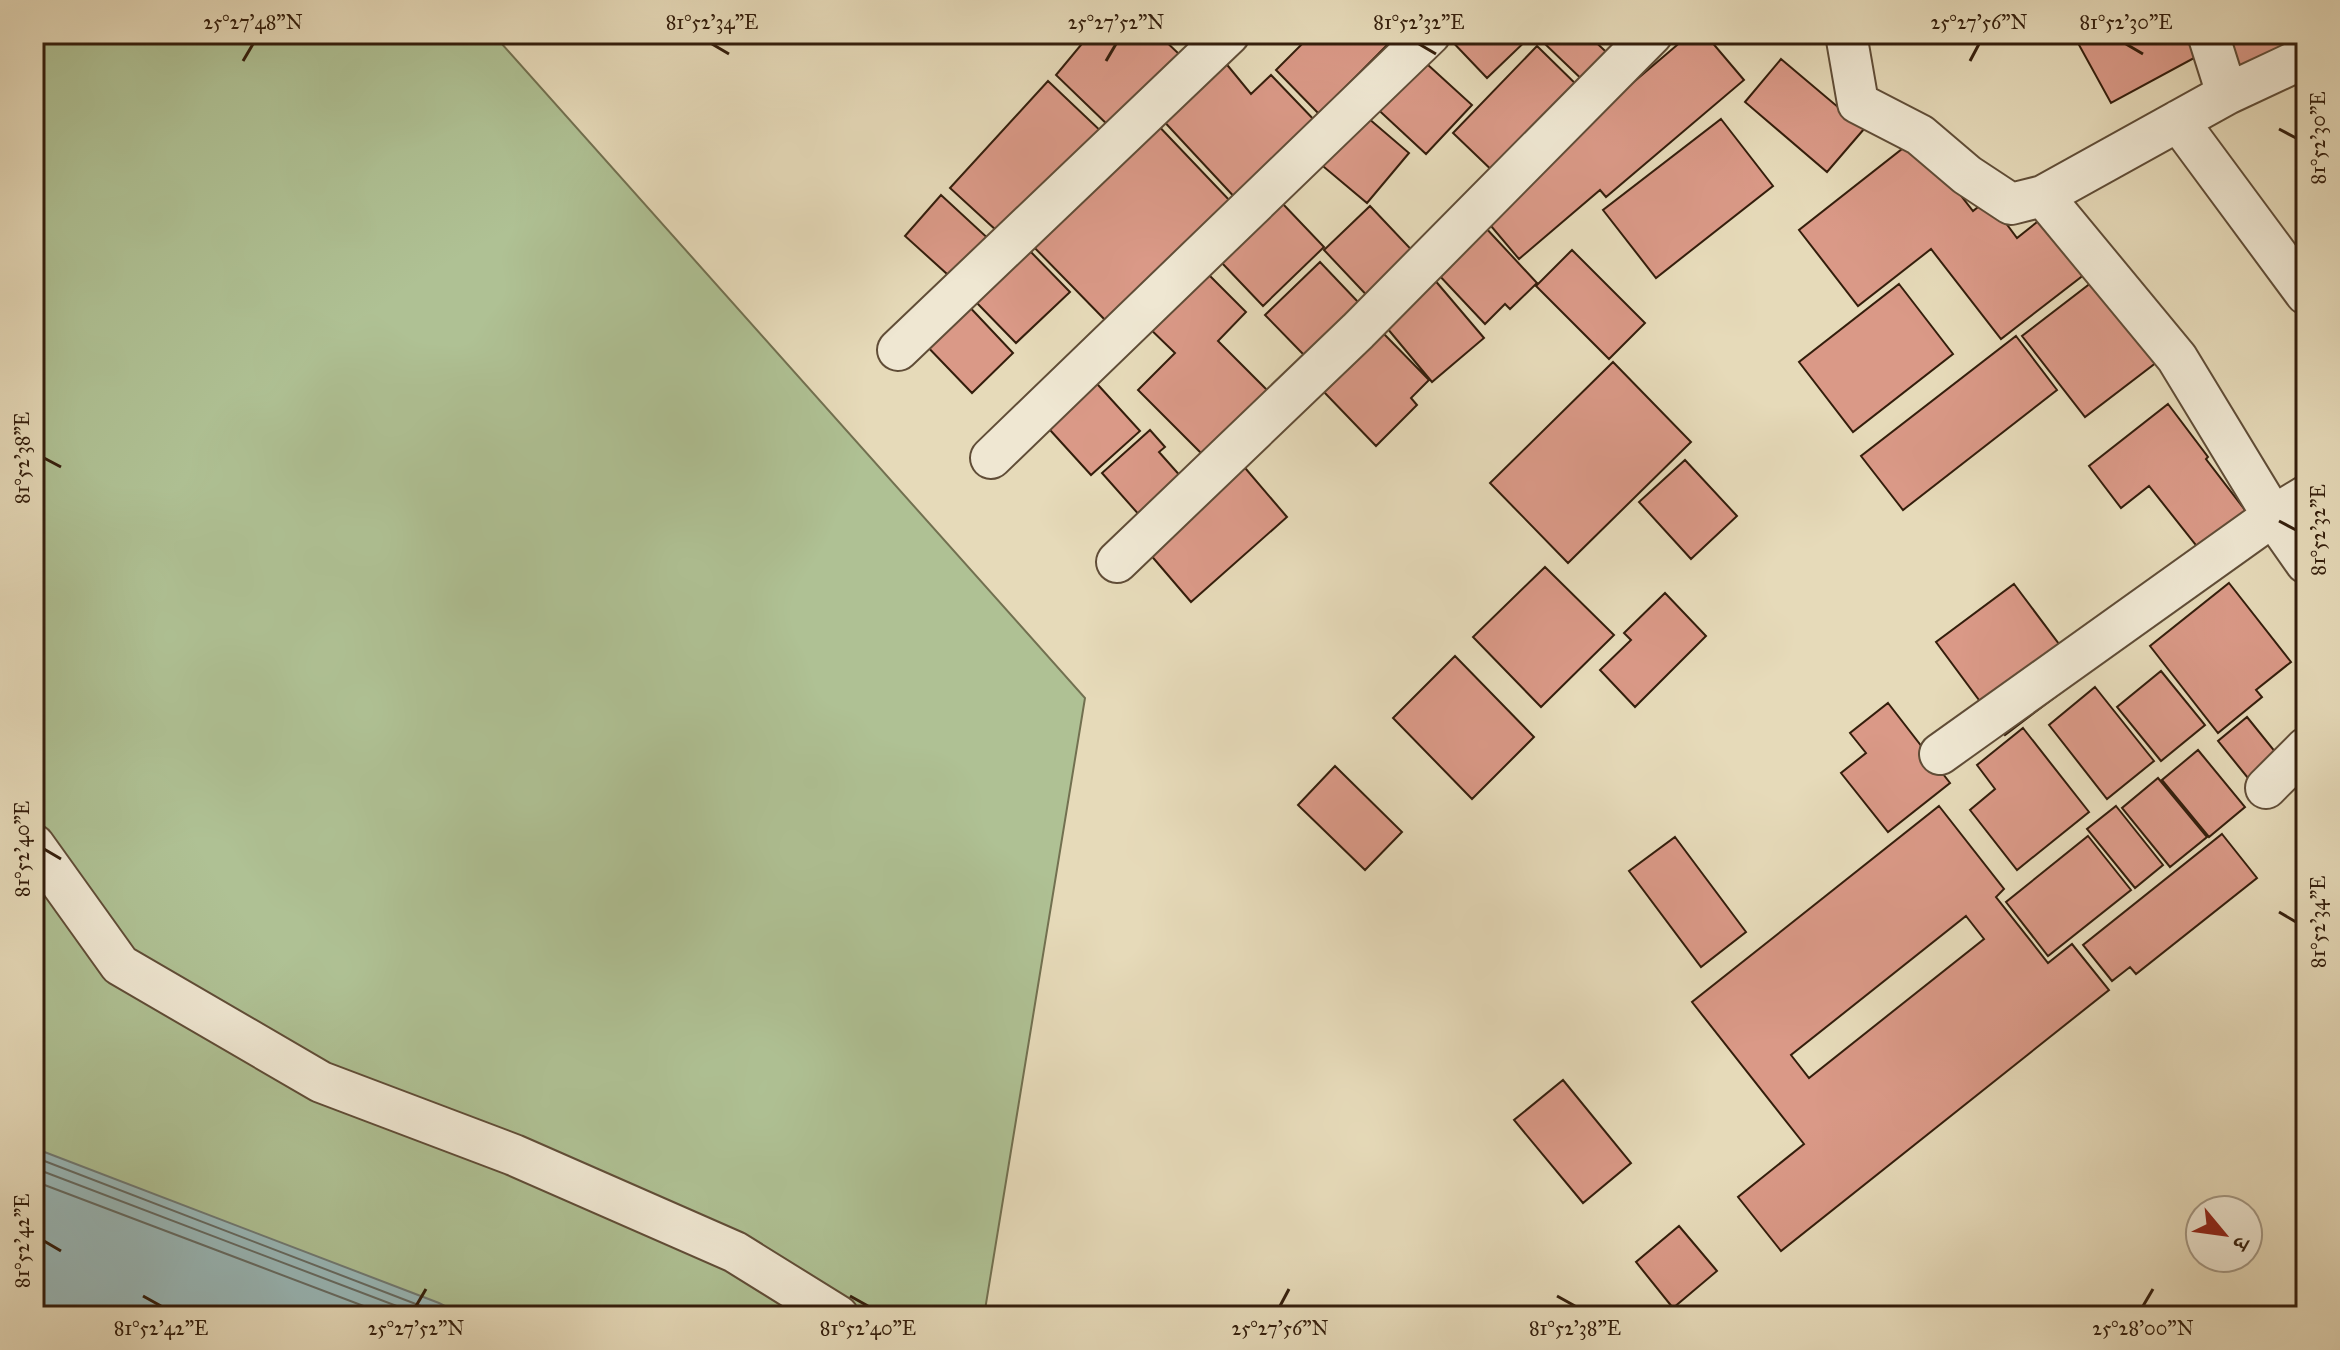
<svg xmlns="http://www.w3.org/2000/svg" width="2340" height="1350" font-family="'IM FELL Great Primer','Noto Serif Devanagari',serif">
	<rect width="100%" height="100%" fill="#e6dab9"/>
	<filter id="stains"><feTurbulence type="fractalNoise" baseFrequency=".0025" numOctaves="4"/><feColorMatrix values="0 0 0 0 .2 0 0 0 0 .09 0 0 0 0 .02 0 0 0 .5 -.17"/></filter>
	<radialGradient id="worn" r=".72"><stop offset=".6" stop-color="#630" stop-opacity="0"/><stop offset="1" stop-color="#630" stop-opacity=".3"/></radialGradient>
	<!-- green -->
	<path fill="#afc194" stroke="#727050" stroke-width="2" d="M34,34H493L1085,698L984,1316H34Z"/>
	<!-- water -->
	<path fill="#99b8b8" stroke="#717a73" stroke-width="2" d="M34,1148L439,1303L464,1316H34Z"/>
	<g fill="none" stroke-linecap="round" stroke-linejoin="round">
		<!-- shore -->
		<path stroke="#666b62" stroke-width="2" d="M34,1157L447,1316
			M34,1168L423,1316
			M34,1181L390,1316"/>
	</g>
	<!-- building -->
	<path fill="#da9987" stroke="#341e0c" stroke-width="2" fill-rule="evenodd" d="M1090,34H1158L1179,54L1111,128L1056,75Z
		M1312,34H1398L1319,114L1276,70Z
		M1445,34H1533L1487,78Z
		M1554,34H1587L1617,62L1592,89L1545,44Z
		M1690,34H1705L1744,80L1606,197L1600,190L1519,259L1480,213Z
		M2073,34H2198L2207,51L2111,103Z
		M2216,34H2306V44L2240,79Z
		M1537,46L1584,92L1501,179L1453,133Z
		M1416,54L1472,105L1426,154L1371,103Z
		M1219,55L1251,94L1271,75L1319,125L1239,202L1158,115Z
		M1781,59L1864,129L1827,172L1745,102Z
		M1048,81L1106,136L1009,242L950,188Z
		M1361,112L1409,153L1367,203L1318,162Z
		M1152,119L1232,203L1108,323L1026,239Z
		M1721,119L1773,186L1656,278L1603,210Z
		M1916,138L1973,211L1988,199L2017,238L2051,211L2094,267L2001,339L1931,249L1858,306L1799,230Z
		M941,195L993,243L957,283L905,236Z
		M1282,203L1324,247L1263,306L1221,262Z
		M1370,206L1422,261L1375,304L1324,250Z
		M1484,226L1537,283L1510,309L1505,304L1485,324L1436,272Z
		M1027,248L1070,292L1016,343L974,300Z
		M1572,250L1645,323L1609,359L1536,286Z
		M1320,262L1359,303L1304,355L1265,315Z
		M1200,266L1246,312L1218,341L1273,396L1209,461L1138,390L1175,353L1144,323Z
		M2100,276L2157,362L2085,417L2022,336Z
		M1433,278L1484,338L1432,382L1382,322Z
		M1899,284L1953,354L1853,432L1799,362Z
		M963,300L1013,353L972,393L921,340Z
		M1384,334L1429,380L1411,398L1417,405L1376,446L1324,392Z
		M2016,336L2057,390L1903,510L1861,456Z
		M1613,362L1691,442L1568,563L1490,483Z
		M1089,375L1140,431L1091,475L1040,419Z
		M2168,404L2208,457L2206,459L2258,527L2211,564L2149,486L2121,508L2089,466Z
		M1150,430L1165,447L1159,452L1191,488L1149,526L1102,473Z
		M1685,460L1737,516L1691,559L1639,502Z
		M1240,462L1287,517L1191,602L1143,546Z
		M1545,567L1614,635L1541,707L1473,637Z
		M2229,583L2291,662L2256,690L2262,697L2218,733L2150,646Z
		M2014,584L2083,676L2005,735L1936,642Z
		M1665,593L1706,636L1635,707L1600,670L1631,640L1624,633Z
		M1455,656L1534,737L1472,799L1393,718Z
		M2161,671L2205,725L2161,761L2117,707Z
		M2095,687L2154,761L2107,799L2049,725Z
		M1888,703L1950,783L1888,832L1841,773L1866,753L1850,733Z
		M2247,717L2281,759L2252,783L2218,741Z
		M2023,728L2089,812L2017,870L1970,810L1995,789L1977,765Z
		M2198,750L2245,807L2209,837L2162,780Z
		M1335,766L1402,832L1365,870L1298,805Z
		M2158,778L2207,837L2170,867L2122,808Z
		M1939,806L2004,889L1996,897L2048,963L2072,944L2109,990L1781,1251L1738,1197L1804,1144L1692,1002ZM1966,916L1984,939L1809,1078L1791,1055Z
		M2116,806L2163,865L2135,888L2087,829Z
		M2222,834L2257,878L2136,974L2130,967L2112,981L2083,945Z
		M2088,836L2131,890L2048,956L2006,902Z
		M1675,837L1746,932L1701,967L1629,871Z
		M1563,1080L1631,1163L1583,1203L1514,1120Z
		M1679,1226L1717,1271L1673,1308L1636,1262Z"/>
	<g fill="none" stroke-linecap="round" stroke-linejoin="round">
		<!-- minor casing -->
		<g stroke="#604d37" stroke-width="44">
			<path id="minor" d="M1846,34L1858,103L1920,135L1967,175L2011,204L2043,196
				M2208,34L2227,94
				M2306,57L2227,94L2043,196L2177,358L2273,516L2306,563
				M2178,121L2306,294
				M898,350L1229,34
				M991,458L1430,34
				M1117,562L1358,331L1652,34
				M1940,754L2273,516L2306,496
				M2266,788L2306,748
				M34,845L120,965L321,1082L514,1155L735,1252L838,1316"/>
		</g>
		<!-- minor -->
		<use href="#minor" stroke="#efe7d2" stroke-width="40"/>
	</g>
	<!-- ticks -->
	<path fill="none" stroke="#341e0c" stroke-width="3" d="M712,44L729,54M1419,44L1436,54M2126,44L2143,54M243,61L253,44M1106,61L1116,44M1970,61L1979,44M2279,129L2296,138M44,458L61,467M2279,521L2296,530M44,849L61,859M2279,912L2296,922M44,1241L61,1251M143,1296L161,1306M850,1296L868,1306M1557,1296L1575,1306M416,1306L426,1289M1280,1306L1289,1289M2143,1306L2153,1289"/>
	<!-- margin -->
	<rect width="2340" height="1350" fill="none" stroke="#e6dab9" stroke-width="88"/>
	<!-- north arrow -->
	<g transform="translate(2224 1234) rotate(119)"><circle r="38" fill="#efe7d2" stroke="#a49783" stroke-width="2"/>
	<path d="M0-6L14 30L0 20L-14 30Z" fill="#8f2418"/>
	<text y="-12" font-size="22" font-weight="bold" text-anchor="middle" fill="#341e0c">उ</text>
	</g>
	<rect x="44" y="44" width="2252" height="1262" fill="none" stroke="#341e0c" stroke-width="3"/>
	<g font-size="20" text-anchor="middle" fill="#341e0c">
		<text x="253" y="29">25°27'48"N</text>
		<text x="712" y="29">81°52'34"E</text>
		<text x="1116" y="29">25°27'52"N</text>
		<text x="1419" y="29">81°52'32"E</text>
		<text x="1979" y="29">25°27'56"N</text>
		<text x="2126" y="29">81°52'30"E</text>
		<text transform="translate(2318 138) rotate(-90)" y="7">81°52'30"E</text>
		<text transform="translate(22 458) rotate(-90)" y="7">81°52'38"E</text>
		<text transform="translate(2318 530) rotate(-90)" y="7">81°52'32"E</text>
		<text transform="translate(22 849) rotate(-90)" y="7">81°52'40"E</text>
		<text transform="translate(2318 922) rotate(-90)" y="7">81°52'34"E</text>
		<text transform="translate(22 1241) rotate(-90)" y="7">81°52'42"E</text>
		<text x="161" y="1335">81°52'42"E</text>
		<text x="416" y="1335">25°27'52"N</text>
		<text x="868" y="1335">81°52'40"E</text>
		<text x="1280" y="1335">25°27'56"N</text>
		<text x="1575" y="1335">81°52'38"E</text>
		<text x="2143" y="1335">25°28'00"N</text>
	</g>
	<rect width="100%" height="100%" filter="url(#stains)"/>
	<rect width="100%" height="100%" fill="url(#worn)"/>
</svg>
